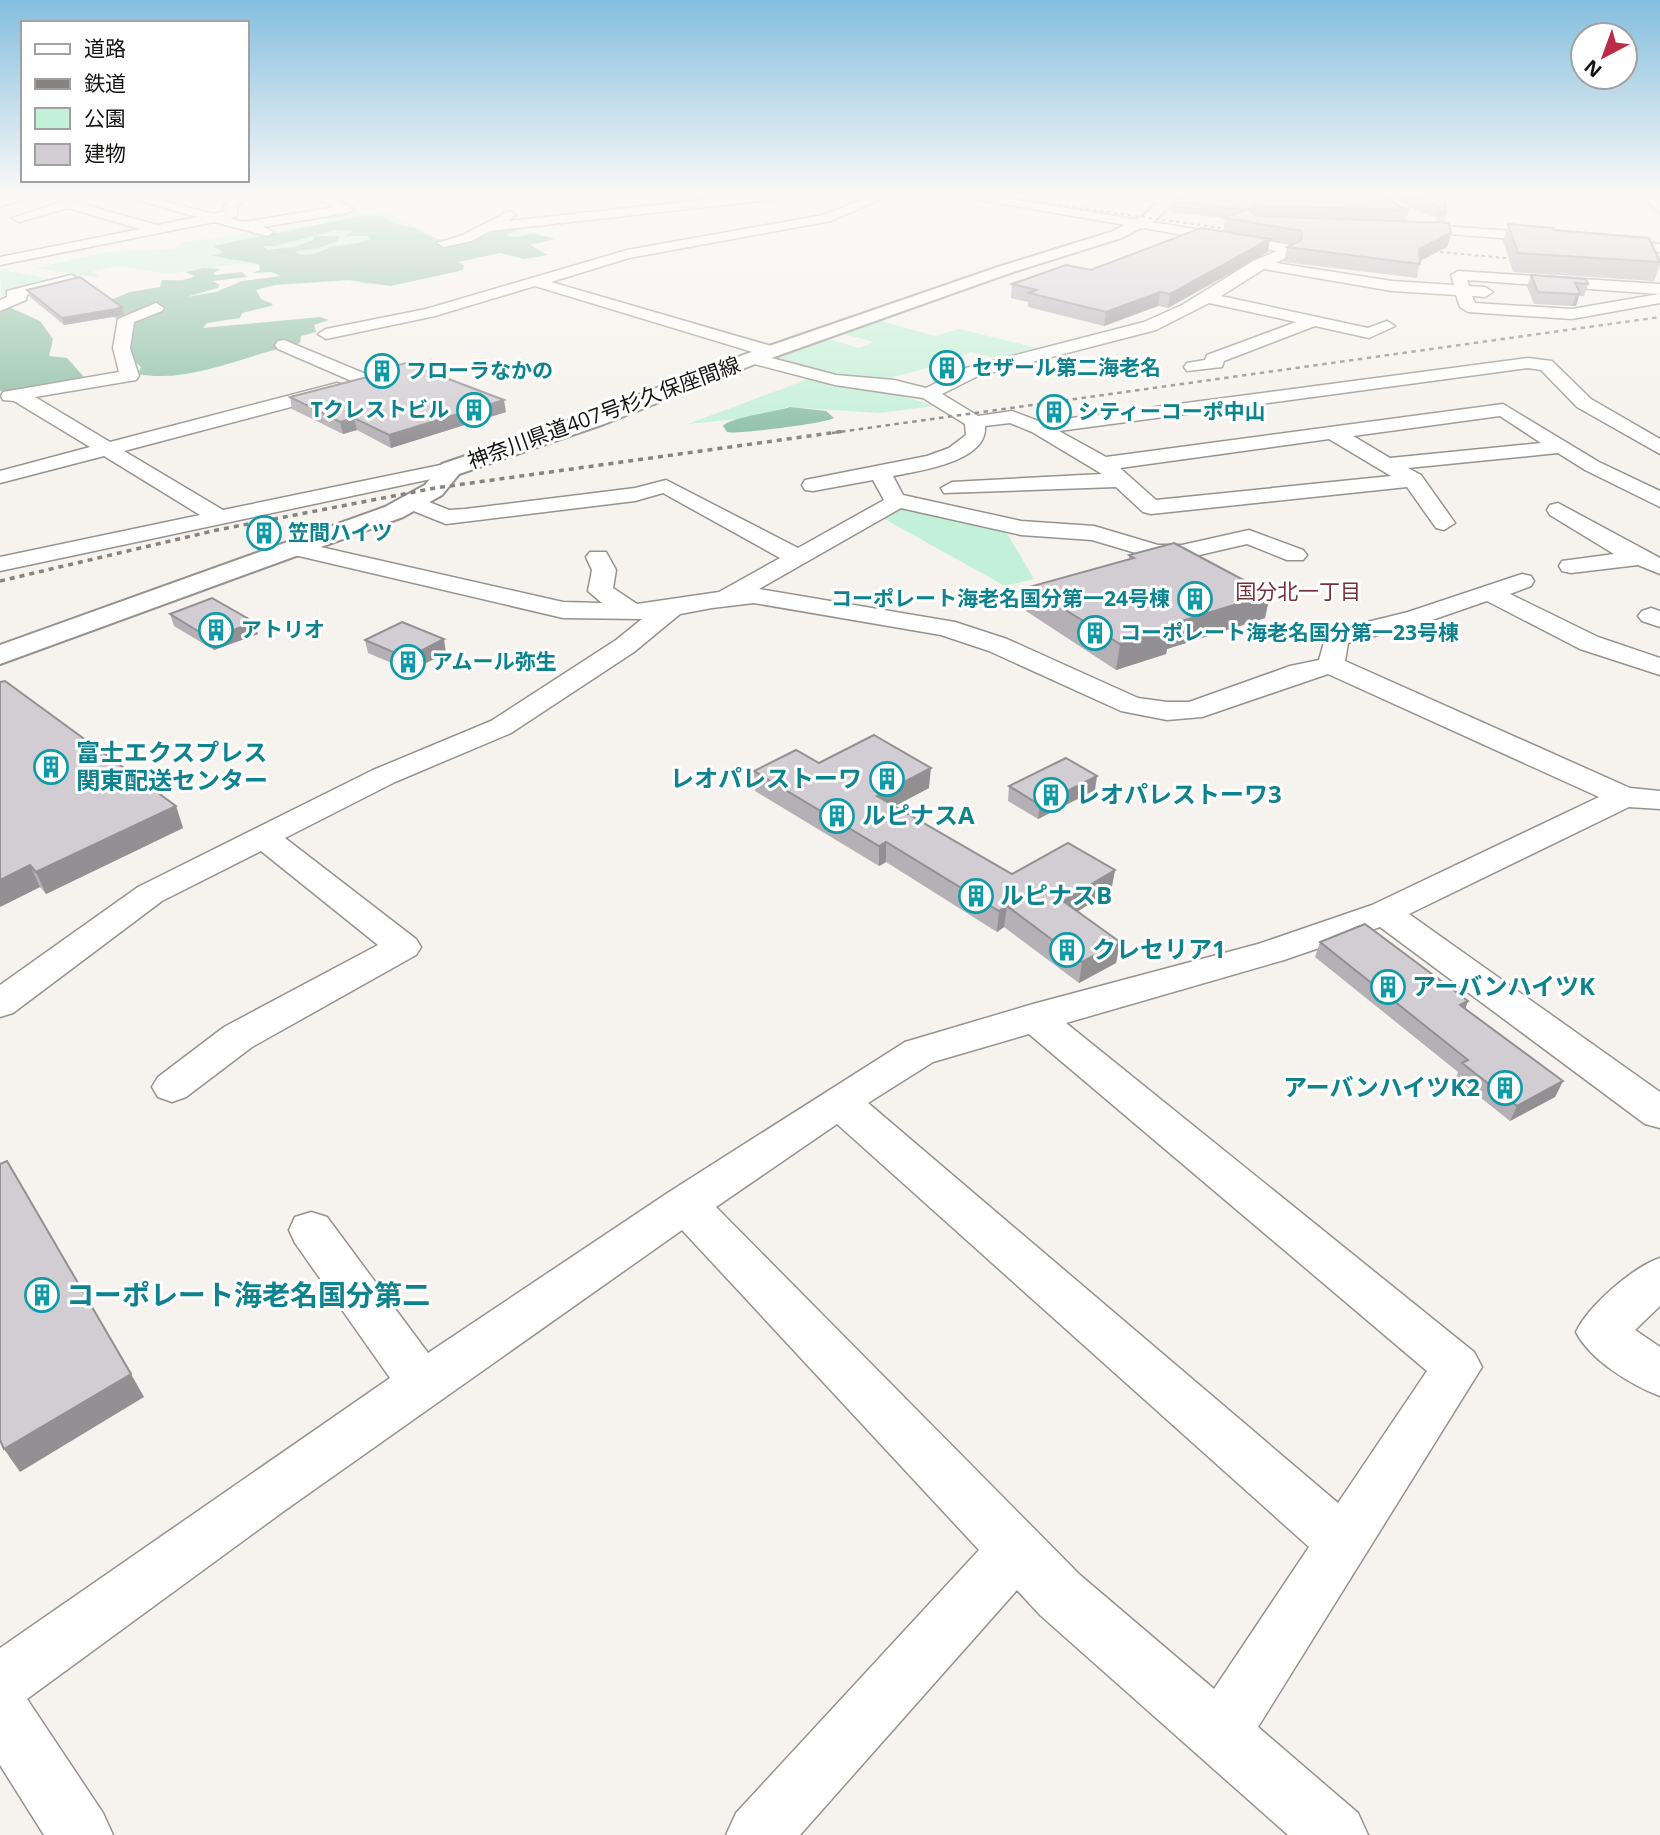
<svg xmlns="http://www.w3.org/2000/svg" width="1660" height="1835" font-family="'Open Sans','Noto Sans JP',sans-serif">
	<rect width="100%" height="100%" fill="#f6f2ed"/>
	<!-- green -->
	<path fill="#c2f0d8" d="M340,212L392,214L446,243L512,226L556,239L454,261L462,270L395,285L363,284L325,265L273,274L259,265L237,264L166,274L119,266L93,271L100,278L36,268L107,252L174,249L184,242L326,223L316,216Z
		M6,268L9,271L61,281L1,296L0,270Z
		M877,320L935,336L959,329L1038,348L995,358L971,352L931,367L878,381L852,380L773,360L771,357L824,338L859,348L874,342L840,333Z
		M811,378L894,393L934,406L879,413L787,407L757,417L688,424Z
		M903,506L1005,530L1034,579L1005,586L881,517Z"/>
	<!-- forest -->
	<path fill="#8cbfa6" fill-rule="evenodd" d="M366,215L384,217L395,224L418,229C449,256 479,221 517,230L506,235C517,240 524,234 535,234C541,235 548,237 554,239L530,245L548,255L524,259L500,253L458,262L464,265L463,270L455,272L390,286L349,280L275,285L256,290L261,299L273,304L271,306L242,313L240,318L207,323L203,328L320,317L329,320L314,325L316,332L301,336L300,343C288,348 275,349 263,353C224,365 178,382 138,374L141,367L119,348L113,349L128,327L98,305L130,292L160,287L162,280C174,280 184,282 195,276L185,272L204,268L221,269L213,273L215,275L242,272L247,277L213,281L220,285L218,288L186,297L216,292L242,281L281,276L272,272L252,273L260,270L259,264L213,256L223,252L213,246ZM337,230H353L346,236H367L370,239C360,244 347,244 336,246C319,249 319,257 298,254L295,251L315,249L338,241L340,236H314L313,240L294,247L267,250L263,246H275Z
		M0,303L40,321L53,339L49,356L67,358L84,377L73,385L0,391Z
		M790,407L826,411L834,418C828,423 733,435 727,432L723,426C730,417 776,412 790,407Z"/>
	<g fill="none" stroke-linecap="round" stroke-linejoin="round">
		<!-- minor casing -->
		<g stroke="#97928e" stroke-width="3">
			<path id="minor" d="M121,195H140L214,214L225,211L224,206L235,195H248L237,207V216L230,218L244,222L335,207L321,200L320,195H330L354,209L348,213L263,227L274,232L267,236L214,222L0,265V257L140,229L68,208L19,222L12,218L68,200L157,225L197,217Z
				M747,195H783L777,199L490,231L472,241L444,247L437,243L463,235L509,211L516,215L508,221Z
				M874,195H890L831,221L629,258L551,282L778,348L781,352L778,356H766L535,286L435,316L326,339L318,334L326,329L426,309L627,250L823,215Z
				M928,195H987L1292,245L1297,246V252L1276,263L1392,281L1454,285L1451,275L1458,271L1660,284V303L1572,319L1468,312L1460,307L1456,295L1392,291L1264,269L1221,296L1368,328L1387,321L1395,326L1369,338L1315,326L1224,361L1222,367L1187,371L1184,367L1187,363L1205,360L1207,355L1296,322L1209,303L1156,330L978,376L942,394L978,416L1012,411L1041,422L1528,358L1552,361L1591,399L1660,439V454L1577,407L1541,370L1528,368L1059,431L1106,457L1503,404L1599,462L1660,491V507L1585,470L1558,453L1408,468L1421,475L1455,523L1444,530L1436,528L1407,487L1151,514L1143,512L1116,487L944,493L941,488L952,482L1102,474L1032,432L1010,423L985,426C988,462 918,471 893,476L903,495L1021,521L1094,526L1158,545H1182L1249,530L1303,550L1307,555L1303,560H1287L1247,544L1182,559H1156L1092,540L1021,535L901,508L759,589L955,622L1007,639L1138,698L1167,702H1189L1290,666L1319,660L1327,632L1408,612L1522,574L1531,576L1534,581L1531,586L1510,594L1598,637L1660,658V675L1580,649L1487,601L1426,622L1348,643L1345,661L1630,788L1660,791V809L1629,807L1409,914L1660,1092V1128L1645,1124L1380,927L1284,960L1066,1023L1474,1352L1482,1367L1258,1727L1358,1813L1368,1835H1288L1040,1615L1017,1590L800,1835H726L736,1813L979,1550L682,1230L284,1511L27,1699L103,1813L113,1835H44L0,1765V1648L390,1378L295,1243L289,1230L295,1217L311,1212L327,1217L428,1353L669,1192L905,1042L1033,1004L1258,944L1372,905L1599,797L1328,674L1202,717L1167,720L1121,711L989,651L941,635L754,603L712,608L680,614L634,652L511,733L395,782L285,838L416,939L421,947L416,955L252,1047L186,1097L172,1102L158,1097L152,1087L158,1077L224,1027L378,945L261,851L162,901L13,1013L0,1017V985L138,887L373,770L491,721L616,640L642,619L563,618L286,553L282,548L286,543L294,541L563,602L602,603L588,591L592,570L586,557L590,552H606L616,570L613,588L637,604L719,592L780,558L663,493L635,501L446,524L406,508L403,503L414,496L449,510L465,509L635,488L666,480L798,548L884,500L873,480L813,491L805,490L802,485L805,480L927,456L949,448L966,435L965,424L923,398L835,385L747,362L744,358L747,354L753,353L836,375L894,380L926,388L966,368L1144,322L1182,305L1253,261L1277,251L962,197L934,199ZM1467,280L1659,294L1572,309L1475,303L1472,296L1485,297L1493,292L1485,287L1469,286ZM1500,416L1541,443L1390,458L1353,436ZM1329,439L1391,476L1156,500L1120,468ZM1029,1034L1427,1371L1338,1503L868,1103L933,1062ZM837,1124L1309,1547L1214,1689L1080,1575L716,1207Z
				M1133,195H1170L1175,198C1166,204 1142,201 1133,195Z
				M1641,195H1653L1660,201V213Z
				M1402,223L1552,234L1559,238L1552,242L1397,230L1395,227Z
				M1608,239L1660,244V252L1603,246L1601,243Z
				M71,275L76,277V283L27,295L26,300L0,311V300L7,297V291Z
				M156,303L164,308L162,311L134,322L130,348L139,376L136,380L35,397L110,442L337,383L344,385L346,389L344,393L124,451L223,510L450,463L461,469L450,475L0,571V557L200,515L104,456L0,483V471L90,447L14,401L3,400L1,396L3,392L119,372L113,348L118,319Z
				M284,340L373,377L376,381L367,386L361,385L278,349L275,345L278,341Z
				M1558,503L1660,558V574L1638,565L1571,573L1562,571L1559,566L1562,561L1614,554L1550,515L1547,510L1550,505Z
				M1651,608L1660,611V627L1642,621L1638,616L1642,611Z
				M1660,1258V1306L1635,1330L1660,1347V1396C1631,1385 1590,1360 1576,1332C1588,1306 1633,1267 1660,1258Z"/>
		</g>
		<!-- tertiary casing -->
		<g stroke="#97928e" stroke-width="4">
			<path id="tertiary" d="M14,195H37L0,206V198Z"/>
		</g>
		<!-- secondary casing -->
		<g stroke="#97928e" stroke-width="4">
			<path id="secondary" d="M1166,195H1180L1153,222L1121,238L1010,273L760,362L604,424L459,474L442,495L403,517L0,664V645L385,507L425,485L442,464L588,414L746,354L998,267L1111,232L1143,216Z"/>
		</g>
		<!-- minor -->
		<use href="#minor" fill="#fff" fill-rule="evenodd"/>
		<!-- tertiary -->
		<use href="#tertiary" fill="#fff" fill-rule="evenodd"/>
		<!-- secondary -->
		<use href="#secondary" fill="#fff" fill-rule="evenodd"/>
		<!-- rail-far2 -->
		<path stroke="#868380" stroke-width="2" stroke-dasharray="3.5 3.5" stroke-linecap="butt" d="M989,195L1242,231
			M1419,250L1527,260"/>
		<!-- rail-far1 -->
		<path stroke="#868380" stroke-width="2.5" stroke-dasharray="4.5 4.5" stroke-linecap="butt" d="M832,433L1660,317"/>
		<!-- rail -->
		<path stroke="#868380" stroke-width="3.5" stroke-dasharray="5 5" stroke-linecap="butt" d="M0,581L217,530L435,488L845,431"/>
	</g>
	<!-- wall -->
	<path fill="#b4b0b5" d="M1391,195H1444L1446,213L1444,223L1451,233L1447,247L1420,261L1417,278L1284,262L1287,247L1295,244L1223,231L1225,218L1170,212L1172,201L1397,205L1409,210L1406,221L1292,217L1438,223L1436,218L1407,206Z
		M1508,224L1554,230L1660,260V265L1654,281L1513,272L1503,241Z
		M1268,252L1168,308L1158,306L1104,326L1028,307V302L1011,298L1012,284L1091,270Z
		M1531,275L1588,284L1584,296H1579L1576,306H1572L1534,304L1527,287Z
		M27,290L122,307L124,314L118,316L64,325L30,297Z
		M290,397L506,412L391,448L357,430L343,434L292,409Z
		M1129,555L1270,594L1265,618L1167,649L1166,654L1116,670L1026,611L1029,587L1129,559Z
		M170,614L254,622L258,634L214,650L174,626Z
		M365,640L446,653L410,671L368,653Z
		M0,682L176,806L183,828L46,894L40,887L0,907Z
		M819,763L929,788L895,806L1012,874L1115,870L1111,891L1077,911L1120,942L1116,963L1079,983L1004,927L997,932L886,862L879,866L755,791L754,771Z
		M1009,786L1095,790L1038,819L1008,801Z
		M1320,942L1468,1001L1465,1009L1563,1081L1555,1097L1510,1121L1456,1078L1458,1072L1315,957Z"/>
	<!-- shaded-wall -->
	<path fill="#929093" d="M1257,206L1255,216L1248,210Z
		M1451,233L1447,247L1416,263L1419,249Z
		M1270,239L1268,252L1168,308L1170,294Z
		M1160,292L1158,306L1104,326L1106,312Z
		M1580,293L1576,306H1572L1576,294Z
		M122,307L124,314L118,316L64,325L62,318Z
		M504,400L506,412L391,448L389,435Z
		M354,418L357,430L343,434L340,422Z
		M1270,594L1265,618L1167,649L1166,654L1116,670L1120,644L1165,626Z
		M254,622L258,634L214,650L211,639Z
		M444,639L446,653L410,671L407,658Z
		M931,768L929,788L876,816L877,796Z
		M1097,776L1095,790L1038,819L1040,805Z
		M176,806L183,828L46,894L36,872Z
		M886,842V862L879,866V846Z
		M30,865L40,887L0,907V880Z
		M1115,870L1111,891L1060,922L1063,901Z
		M1007,906L1004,927L997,932L999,911Z
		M1120,942L1116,963L1079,983L1082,962Z
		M1468,1001L1462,1017L1460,1005Z
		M1563,1081L1555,1097L1510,1121L1517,1106Z
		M131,1374L144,1397L20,1472L4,1449Z"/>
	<!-- building -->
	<path fill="#d1cdd2" stroke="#929093" stroke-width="2" d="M1188,195H1385L1397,205L1409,210L1257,206L1250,210L1248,209L1244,210L1172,201Z
		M1408,195H1444L1446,213L1440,212L1439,207Z
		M1248,209L1257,216L1449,223L1451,233L1419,249L1420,264L1287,247L1301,240L1302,231L1225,218Z
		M1508,224L1554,228V230L1649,238L1660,262L1518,253Z
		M1201,228L1270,239L1170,294L1160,292L1106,312L1029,293L1037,290L1012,284L1066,265L1091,270Z
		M1531,275L1586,279L1588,284L1575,283L1580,293L1576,294L1538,292Z
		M80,277L122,307L116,309L62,318L27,290Z
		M406,363L504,400L389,435L354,418L340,422L290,397L371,376L376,371Z
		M1174,543L1270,594L1165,626L1170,629L1120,644L1029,587L1134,558L1129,555Z
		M212,598L254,622L211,639L170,614Z
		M402,622L444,639L407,658L365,640Z
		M5,681L176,806L36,872L30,865L0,880V682Z
		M874,735L931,768L877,796L1012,874L1068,843L1115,870L1063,901L1120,942L1082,962L1007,906L999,911L886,842L879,846L754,771L796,750L819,763Z
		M1066,758L1097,776L1040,805L1009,786Z
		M1365,924L1468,1001L1460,1005L1563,1081L1517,1106L1462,1063L1468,1060L1320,942Z
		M7,1161L131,1374L4,1449L0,1440V1164Z"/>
	<!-- sky -->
	<linearGradient id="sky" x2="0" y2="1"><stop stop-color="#84bede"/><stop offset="0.43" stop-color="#fbf9f7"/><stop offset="1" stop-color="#fbf9f7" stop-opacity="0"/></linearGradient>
	<rect width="1660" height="451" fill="url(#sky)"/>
	<!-- icons -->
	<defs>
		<g id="building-ring" transform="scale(1.75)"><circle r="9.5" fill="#fff" stroke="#0f9aa8" stroke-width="1.5"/><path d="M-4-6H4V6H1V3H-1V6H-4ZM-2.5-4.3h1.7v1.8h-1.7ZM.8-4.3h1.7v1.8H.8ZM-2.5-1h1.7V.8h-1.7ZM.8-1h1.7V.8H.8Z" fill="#0f9aa8"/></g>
	</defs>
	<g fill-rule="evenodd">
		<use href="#building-ring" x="947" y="368"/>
		<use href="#building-ring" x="382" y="371"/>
		<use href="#building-ring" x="474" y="410"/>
		<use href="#building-ring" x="1054" y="412"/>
		<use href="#building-ring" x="264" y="533"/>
		<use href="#building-ring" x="1195" y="599"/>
		<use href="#building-ring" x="216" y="630"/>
		<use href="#building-ring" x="1095" y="633"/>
		<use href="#building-ring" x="408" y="662"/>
		<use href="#building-ring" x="51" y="767"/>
		<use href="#building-ring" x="887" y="779"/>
		<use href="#building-ring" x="1051" y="795"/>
		<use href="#building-ring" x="837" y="816"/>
		<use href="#building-ring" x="976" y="896"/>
		<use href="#building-ring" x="1067" y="950"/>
		<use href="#building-ring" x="1388" y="987"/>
		<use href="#building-ring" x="1505" y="1088"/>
		<use href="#building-ring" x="42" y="1295"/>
	</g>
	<g text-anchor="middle" stroke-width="6" stroke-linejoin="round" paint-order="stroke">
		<!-- far-culture labels -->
		<g font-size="21" font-weight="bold" fill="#0d838f" stroke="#fff" text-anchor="start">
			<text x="972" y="375">セザール第二海老名</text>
			<text x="406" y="378">フローラなかの</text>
			<text x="449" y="417" text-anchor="end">Tクレストビル</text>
			<text x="1078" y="419">シティーコーポ中山</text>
			<text x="288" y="540">笠間ハイツ</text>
			<text x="1170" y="606" text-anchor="end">コーポレート海老名国分第一24号棟</text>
			<text x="241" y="637">アトリオ</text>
			<text x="1120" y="640">コーポレート海老名国分第一23号棟</text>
			<text x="432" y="669">アムール弥生</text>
		</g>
		<!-- far-street labels -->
		<g font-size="21" fill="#161413" stroke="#fff">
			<text transform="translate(604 413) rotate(-20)" y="7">神奈川県道407号杉久保座間線</text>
		</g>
		<!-- far-neighbourhood labels -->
		<g font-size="21" fill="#773039" stroke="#fff">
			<text x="1298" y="599">国分北一丁目</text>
		</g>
		<!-- culture labels -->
		<g font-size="24" font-weight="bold" fill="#0d838f" stroke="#fff" text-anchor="start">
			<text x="76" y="761">富士エクスプレス<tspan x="76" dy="28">関東配送センター</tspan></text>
			<text x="862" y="787" text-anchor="end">レオパレストーワ</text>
			<text x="1076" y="803">レオパレストーワ3</text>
			<text x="862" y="824">ルピナスA</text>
			<text x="1000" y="904">ルピナスB</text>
			<text x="1092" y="958">クレセリア1</text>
			<text x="1412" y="995">アーバンハイツK</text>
			<text x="1480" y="1096" text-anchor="end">アーバンハイツK2</text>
		</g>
		<!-- near-culture labels -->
		<g font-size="28" font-weight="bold" fill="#0d838f" stroke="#fff" text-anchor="start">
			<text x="66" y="1305">コーポレート海老名国分第二</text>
		</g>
	</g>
	<!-- legend -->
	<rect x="21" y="21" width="228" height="161" fill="#ffffff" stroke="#a2a1a1" stroke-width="2"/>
	<rect x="35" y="44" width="35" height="10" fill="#ffffff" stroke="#a2a1a1" stroke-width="2"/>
	<text x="84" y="56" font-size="21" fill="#161413">道路</text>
	<rect x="35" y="79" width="35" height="10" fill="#868380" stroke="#a2a1a1" stroke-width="2"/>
	<text x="84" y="91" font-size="21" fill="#161413">鉄道</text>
	<rect x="35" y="108" width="35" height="21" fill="#c2f0d8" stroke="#a2a1a1" stroke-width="2"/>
	<text x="84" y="126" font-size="21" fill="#161413">公園</text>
	<rect x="35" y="144" width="35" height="21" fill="#d1cdd2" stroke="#a2a1a1" stroke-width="2"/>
	<text x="84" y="161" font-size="21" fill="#161413">建物</text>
	<!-- north arrow -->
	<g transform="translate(1604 56) rotate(221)"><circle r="33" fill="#ffffff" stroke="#a2a1a1" stroke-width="2"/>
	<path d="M0-5L12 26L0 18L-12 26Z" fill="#bc2b48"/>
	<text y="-10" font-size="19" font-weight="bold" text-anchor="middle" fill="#161413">N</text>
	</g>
</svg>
